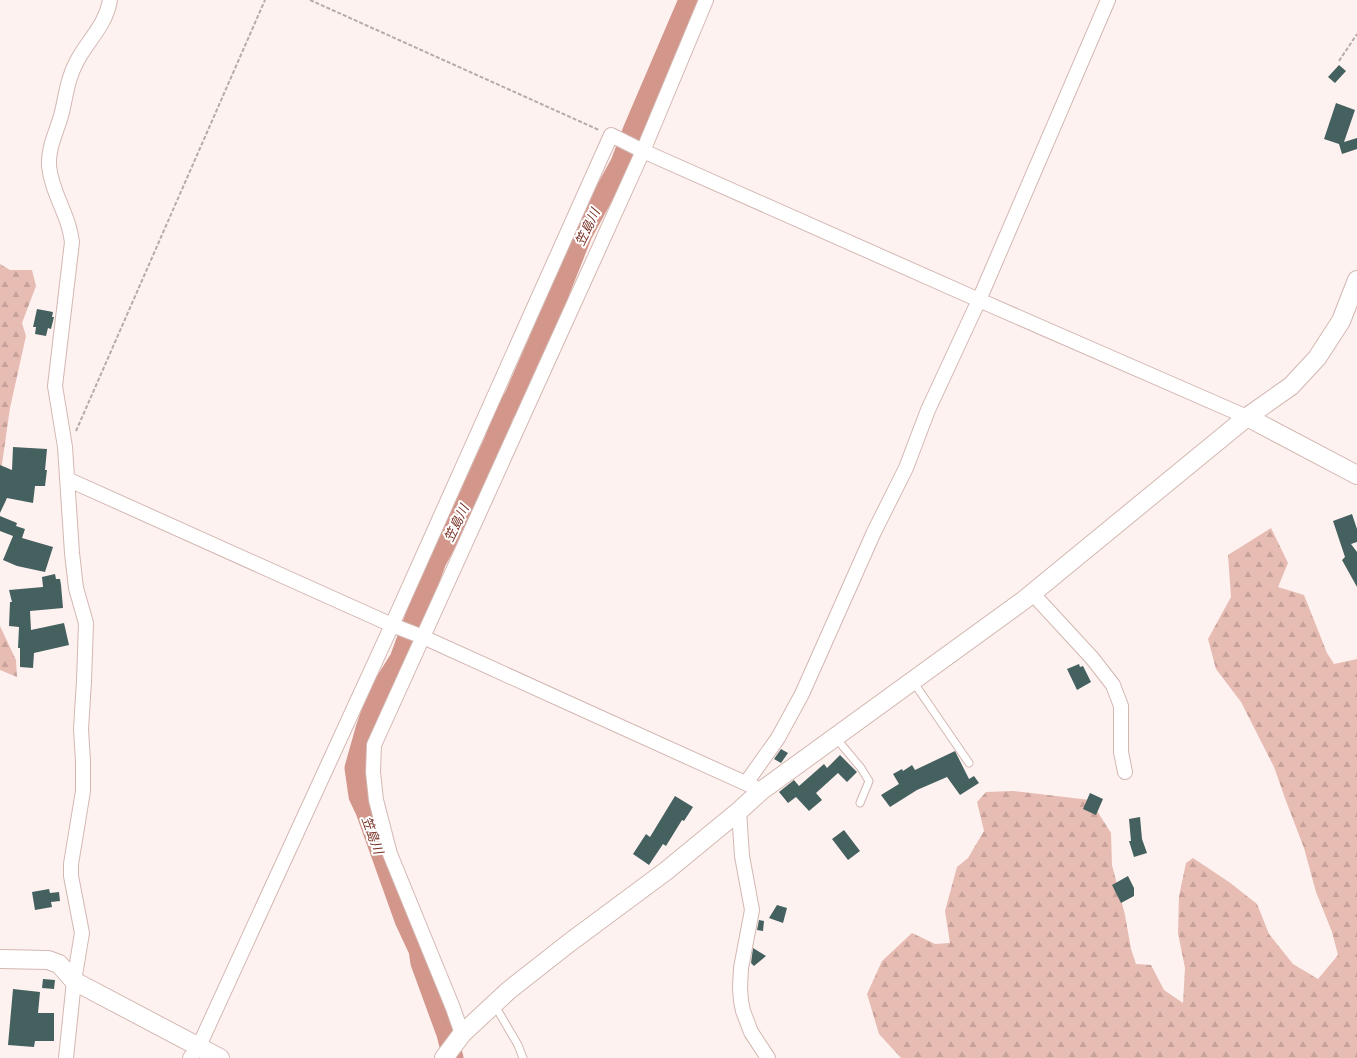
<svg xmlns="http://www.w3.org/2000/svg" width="1357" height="1058" font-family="'Public Sans','Noto Sans JP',sans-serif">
	<defs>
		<pattern id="forest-firs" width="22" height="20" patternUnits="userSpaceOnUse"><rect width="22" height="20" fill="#e6bcb3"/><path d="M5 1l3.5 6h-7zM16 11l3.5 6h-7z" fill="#c6a29a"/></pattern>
	</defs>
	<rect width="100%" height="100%" fill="#fef2f0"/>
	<!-- forest -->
	<path fill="url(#forest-firs)" d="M0,264L10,270H32L36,286L22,323L26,336L10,408L0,478Z
		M1271,528L1288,563L1278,587L1304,595L1327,653L1334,664L1357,659V1058H901L879,1034L867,994L882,961L912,933L935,944L950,943L945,911L957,867L968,858L984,831L977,802L986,792L1013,791L1090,800L1111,833L1112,865L1125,915L1131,949L1136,964L1151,965L1164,990L1183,1003L1185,968L1178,933L1179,896L1186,863L1193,858L1229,882L1257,904L1269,934L1293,964L1318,979L1338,955L1332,932L1316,892L1304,848L1286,801L1274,767L1241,702L1216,669L1208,639L1231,597L1228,555Z
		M0,626L16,660L17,677L0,670Z"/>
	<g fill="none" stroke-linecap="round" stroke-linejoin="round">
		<!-- river -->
		<path stroke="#d2968a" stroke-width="21" d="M453,1058L447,1034L421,963L419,950L405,920L366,811L359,796L355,768L366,729L378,694L400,659L436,561L457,523L495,440L503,415L515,396L546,325L582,234L621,163L633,131L689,0"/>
	</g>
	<!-- building -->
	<path fill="#44605f" d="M1339,65L1346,71L1335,83L1328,77Z
		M1336,103L1355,110L1344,142L1357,138V149L1342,154L1339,144L1324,139Z
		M37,309L53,312L52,317H54L51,329L48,328L46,336L35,334L36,327H33Z
		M13,447L47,449L45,470H47L45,486H35L33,503L7,498L0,513V465L12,470Z
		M1352,514L1357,529V542L1351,544L1357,552V587L1342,560L1345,557L1333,521Z
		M0,516L17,523L16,526L25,529L22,538L53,547L45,572L17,566L3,560L13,536L0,531Z
		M55,574L56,579H60L61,585L63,608L30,611L31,630L64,623L69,645L34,653L33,668L20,667V648H18L19,627L9,626L10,602H12L9,590L43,587L42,577Z
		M1079,664L1080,667L1083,666L1091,682L1077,690L1067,669Z
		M781,749L788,753L781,763L774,759Z
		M955,751L969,779L974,776L979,783L960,795L947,777L917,790L890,807L881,795L899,784L893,774L902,769L903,771L912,765L915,770Z
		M840,755L857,772L847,782L838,773L816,793L822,800L809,811L796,797L788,803L779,792L794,780L799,786L824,764L827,768Z
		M1090,793L1103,799L1096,815L1083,809Z
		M675,796L693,807L684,821L682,820L666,846L663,844L649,865L633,854L646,834L650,837Z
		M1140,817L1142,839L1147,853L1134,857L1129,841H1131L1129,819Z
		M844,830L860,851L848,860L832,839Z
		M1128,876L1134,888V896L1121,903L1112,885Z
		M49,889L50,893L59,892L60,901L51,902L52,907L35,910L32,892Z
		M777,905L787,908L783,923L769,918Z
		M759,920L764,921L763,931L757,930Z
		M753,948L766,956L754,966L751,963Z
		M43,979L55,980L54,989L42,988Z
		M13,989L40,992L38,1013H54V1041H35L34,1047L8,1045Z"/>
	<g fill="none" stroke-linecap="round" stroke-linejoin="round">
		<!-- service casing -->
		<g stroke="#d3b7b1" stroke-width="9">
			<path id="service" d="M912,680L969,763
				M835,737L861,768L869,781L860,803
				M494,1004L518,1045L523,1058"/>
		</g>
		<!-- minor casing -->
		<g stroke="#d3b7b1" stroke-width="16">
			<path id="minor" d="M67,479L392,625L423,637L575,706L754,787
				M1032,593L1092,658L1113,685L1121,706V752L1125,772
				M746,783L778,738L802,694L874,532L906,468L928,410L979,300L1108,0
				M739,811L742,856L752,910L741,968L740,988L741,1001L743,1011L751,1032L768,1058
				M462,1034L453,1008L390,854L376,800L373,772L374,745L643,151L706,0
				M66,1058L74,981L82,933L71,876V864L83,791V761L81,729L84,681L86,623L76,588L72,553L65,447L55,386L72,242C71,236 70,230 68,224C62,205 51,187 49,166C48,148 56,133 61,116C66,97 67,79 77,61C88,40 106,25 110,0
				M190,1058L199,1046L392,625L611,135L643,151L979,300L1247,417"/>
		</g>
		<!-- tertiary casing -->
		<g stroke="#d3b7b1" stroke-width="20">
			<path id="tertiary" d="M1247,417L1357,475
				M0,959L48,960L59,964L74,981L220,1058
				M444,1058L462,1034L508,991L569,943L666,871L739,811L761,791L1024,600L1247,417L1291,386L1317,358L1341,321L1357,280"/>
		</g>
		<!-- path -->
		<path stroke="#b7aba9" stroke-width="2" stroke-dasharray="4 2" stroke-linecap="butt" d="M310,0L599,130
			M1339,61L1357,34
			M76,431L265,0"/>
		<!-- service -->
		<use href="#service" stroke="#fff" stroke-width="7"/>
		<!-- minor -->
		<use href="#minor" stroke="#fff" stroke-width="14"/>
		<!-- tertiary -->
		<use href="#tertiary" stroke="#fff" stroke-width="18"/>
	</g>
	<g text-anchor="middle" stroke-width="4" stroke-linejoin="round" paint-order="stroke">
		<!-- water labels -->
		<g font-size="13" font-style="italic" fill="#762e22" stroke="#fff">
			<text transform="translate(587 227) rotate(-64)" y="5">笠島川</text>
			<text transform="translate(456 523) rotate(-64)" y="5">笠島川</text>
			<text transform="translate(373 835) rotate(70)" y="5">笠島川</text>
		</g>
	</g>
</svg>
